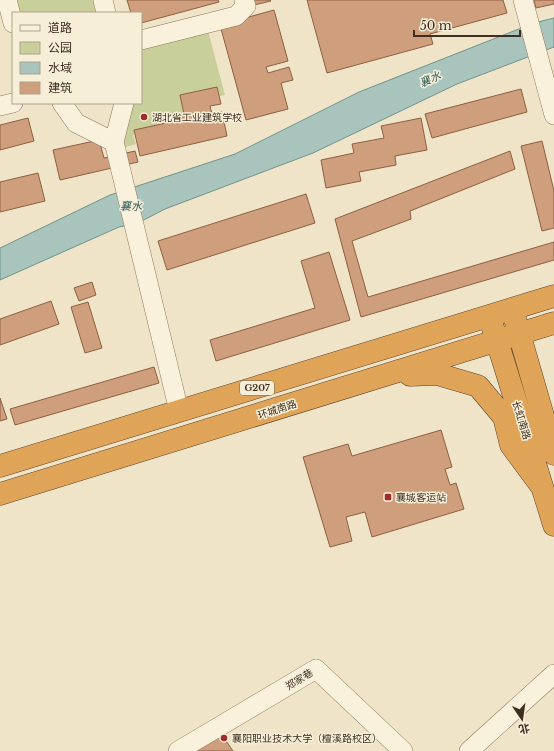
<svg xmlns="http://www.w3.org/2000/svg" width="554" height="751" font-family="'Libre Baskerville','Noto Sans SC',serif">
	<rect width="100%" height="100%" fill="#f0e4c8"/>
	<!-- green -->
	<path fill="#c9cf9b" d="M15,0H98L101,13H18Z
		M208,31L225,95L186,103L189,113L182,123L133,135L136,144L123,148L115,122L129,118L134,103H141V45Z"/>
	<!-- water -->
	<path fill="#a9c4bc" stroke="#6f938a" d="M554,18V47L457,84L313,153L165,209L138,223L119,227L0,280V248L110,195L235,154L359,92L534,23Z"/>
	<!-- building -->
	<path fill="#cf9f7d" stroke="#8d5f41" d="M127,0H218L219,2L141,23V13H131Z
		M253,0H270L271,1L254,5Z
		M307,0H503L507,13L430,34L433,44L327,73Z
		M534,0H554V4L536,8Z
		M274,10L288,61L266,67L268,73L289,67L293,80L281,83L288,109L246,120L220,25Z
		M217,87L221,104L210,106L212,114L222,112L227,136L140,156L134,130L180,120L184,114L180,95Z
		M521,89L527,112L432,138L425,114Z
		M28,118L34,141L0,150V125Z
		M421,118L427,150L395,156L396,165L359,172L361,181L326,188L321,160L354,153L352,144L384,138L381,126Z
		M99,140L104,158L135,151L138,162L60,180L53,150Z
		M542,141L554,191V228L542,231L521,146Z
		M510,151L515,169L410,211L411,219L352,241L368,297L554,242V260L361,317L335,219Z
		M38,173L45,201L0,212V182Z
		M306,194L315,223L167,270L158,241Z
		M329,252L350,320L216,361L210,340L315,308L301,261Z
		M92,282L96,295L79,301L74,288Z
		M51,301L59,324L0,345V319Z
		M88,302L102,348L85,353L71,307Z
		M154,367L159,383L15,425L10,409Z
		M0,398L7,419L0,421Z
		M441,430L452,467L445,469L450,485L456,483L464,509L372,537L365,512L346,517L352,541L330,547L303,457L348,444L352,456Z
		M220,732L233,751H190Z"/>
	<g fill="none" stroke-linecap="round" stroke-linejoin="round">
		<!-- minor casing -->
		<g stroke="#8d765c" stroke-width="20">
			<path id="minor" d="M7,0L13,23
				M103,0L106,13
				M523,0L554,115
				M141,40L236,16L246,6L244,0
				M62,103L76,123L114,142
				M124,103L114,142L179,411
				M0,106L13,103
				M178,751L316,669L403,751
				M469,751L554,674"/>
		</g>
		<!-- highway casing -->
		<g stroke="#5b4430" stroke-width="23">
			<path id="highway" d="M515,319L554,454
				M493,328L554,525
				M410,375L437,374L478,386L504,417L511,445L542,487
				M0,466L554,296
				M0,494L554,323"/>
		</g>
		<!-- minor -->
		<use href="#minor" stroke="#faf1dc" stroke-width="19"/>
		<!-- highway -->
		<use href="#highway" stroke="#e0a458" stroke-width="22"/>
	</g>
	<!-- markers -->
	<g fill="#9e2a2b" stroke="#f7eed8" stroke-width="1.5">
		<circle cx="144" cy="117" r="4"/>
		<rect x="384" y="493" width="8" height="8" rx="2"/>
		<circle cx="224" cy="738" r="4"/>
	</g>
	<g text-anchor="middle" stroke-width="3" stroke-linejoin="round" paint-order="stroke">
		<!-- shield labels -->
		<rect fill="#f7eed8" stroke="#756857" stroke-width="1" x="240" y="381" width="34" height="14" rx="3"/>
		<g font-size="9" font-weight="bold" fill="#3d2e20">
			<text x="257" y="391">G207</text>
		</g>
		<!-- poi labels -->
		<g font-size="10" fill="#3d2e20" stroke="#f7eed8" text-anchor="start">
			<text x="152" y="121">湖北省工业建筑学校</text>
			<text x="396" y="501">襄城客运站</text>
			<text x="232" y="742">襄阳职业技术大学（檀溪路校区）</text>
		</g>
		<!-- street labels -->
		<g font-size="10" fill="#3d2e20" stroke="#f7eed8">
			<text transform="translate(277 409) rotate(-18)" y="4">环城南路</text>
			<text transform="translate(522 420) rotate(73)" y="4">长虹南路</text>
			<text transform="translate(299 679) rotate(-31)" y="4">郑家巷</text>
		</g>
		<!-- water labels -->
		<g font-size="11" font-style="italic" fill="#2f5d5a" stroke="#f7eed8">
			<text transform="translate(430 79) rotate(-25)" y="4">襄水</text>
			<text x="131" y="210">襄水</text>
		</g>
	</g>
	<!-- legend -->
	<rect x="12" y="12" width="130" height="92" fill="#f7eed8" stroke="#ada18e"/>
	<rect x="20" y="25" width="20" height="6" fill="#faf1dc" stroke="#ada18e"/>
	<text x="48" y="32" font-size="12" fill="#3d2e20">道路</text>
	<rect x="20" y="42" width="20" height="12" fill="#c9cf9b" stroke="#ada18e"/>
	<text x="48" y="52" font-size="12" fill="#3d2e20">公园</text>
	<rect x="20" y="62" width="20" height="12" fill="#a9c4bc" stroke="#ada18e"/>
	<text x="48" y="72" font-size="12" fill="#3d2e20">水域</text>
	<rect x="20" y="82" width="20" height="12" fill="#cf9f7d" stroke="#ada18e"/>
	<text x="48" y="92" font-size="12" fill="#3d2e20">建筑</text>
	<!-- north arrow -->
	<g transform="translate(522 719) rotate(167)" stroke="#f7eed8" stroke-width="3" paint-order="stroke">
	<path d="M0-3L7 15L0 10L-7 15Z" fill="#3d2e20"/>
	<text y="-6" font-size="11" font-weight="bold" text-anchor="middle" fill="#3d2e20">北</text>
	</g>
	<!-- scale -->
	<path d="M414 30v6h106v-6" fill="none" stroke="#3d2e20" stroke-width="2"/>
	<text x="420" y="30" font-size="12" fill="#3d2e20" stroke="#f7eed8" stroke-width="3" paint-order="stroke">50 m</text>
</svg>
